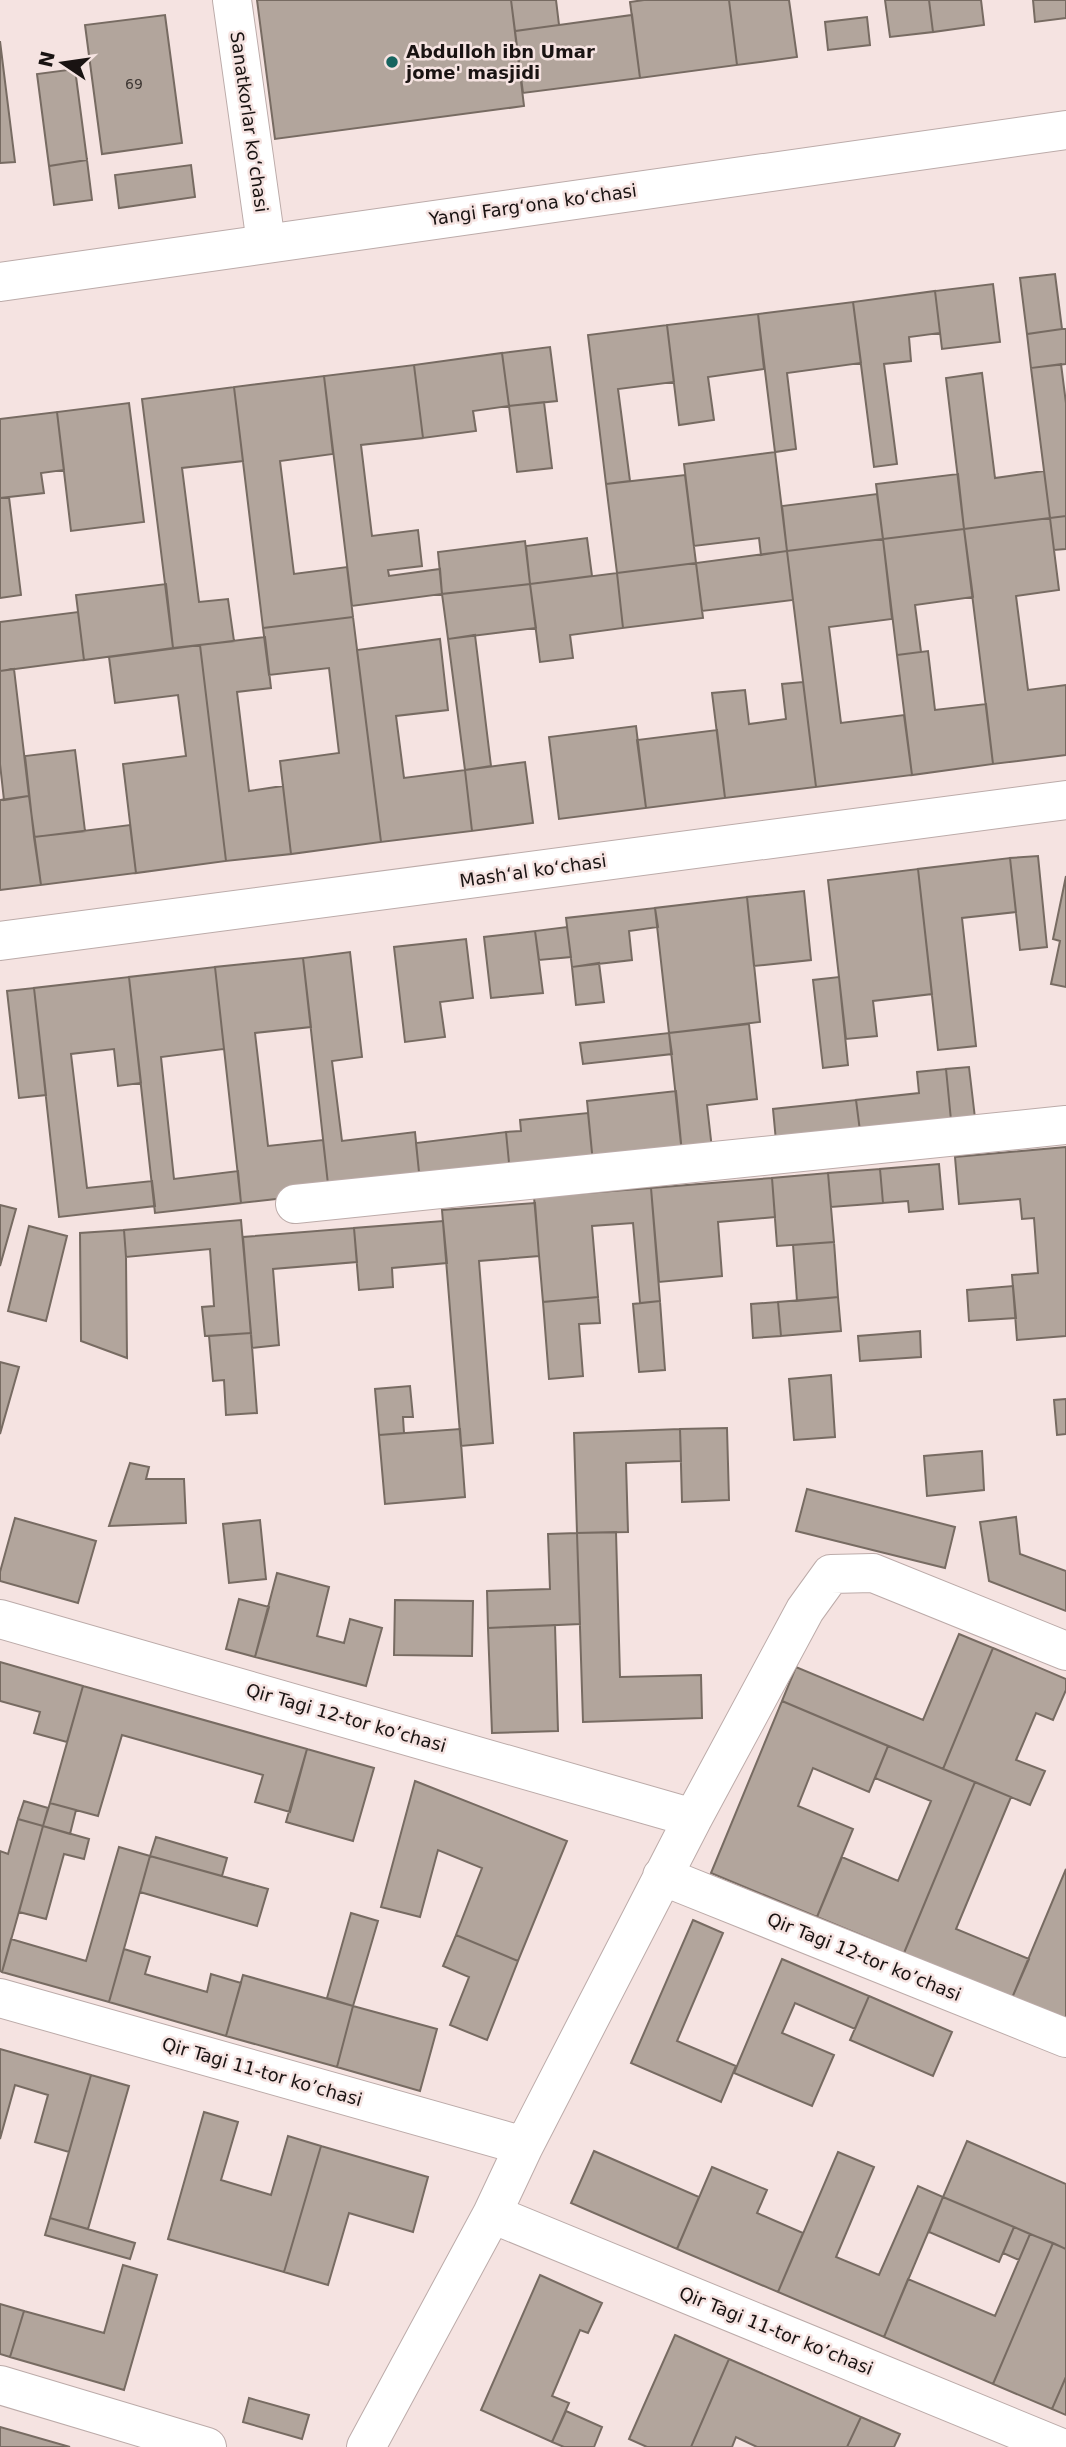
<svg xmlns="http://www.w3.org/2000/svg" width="1066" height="2447" font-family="'DejaVu Sans',sans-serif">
	<rect width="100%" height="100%" fill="#f5e3e1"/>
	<!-- building -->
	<path fill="#b2a59c" stroke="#776b62" stroke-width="2" d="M257,0H511L524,106L275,139Z
		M511,0H556L559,25L515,31Z
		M644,0H729L737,65L640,78L630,2Z
		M729,0H789L797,57L737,65Z
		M885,0H929L933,32L890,37Z
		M929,0H981L984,25L933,32Z
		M1033,0H1066V18L1035,22Z
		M165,15L182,143L102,154L85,25Z
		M632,15L640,78L523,93L515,31Z
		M867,17L870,45L828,50L825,22Z
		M0,41L15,162L0,163Z
		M75,69L87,160L49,166L37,74Z
		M87,160L92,200L54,205L49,166Z
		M191,165L195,197L119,208L115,175Z
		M1055,274L1062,329L1027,334L1020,278Z
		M993,284L1000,342L942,349L935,291Z
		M935,291L940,333L909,337L911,361L884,364L897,464L874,467L853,302Z
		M853,302L861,363L787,373L796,449L775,452L758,314Z
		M758,314L764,369L708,377L714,420L679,425L667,325Z
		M667,325L674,382L618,389L630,481L606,484L588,335Z
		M1062,329H1066V364L1031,368L1027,334Z
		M550,347L557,401L509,406L502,353Z
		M502,353L509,406L473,411L476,431L423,438L414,365Z
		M1061,364L1066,403V516L1050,518L1031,368Z
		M414,365L423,438L361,445L372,536L418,530L422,566L388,570L389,576L440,569L442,594L352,606L324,376Z
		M982,373L995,478L1044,471L1050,518L964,529L946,378Z
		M324,376L333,454L280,461L294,574L347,567L353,617L263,628L234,387Z
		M234,387L243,461L182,468L199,602L228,599L234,641L173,648L142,399Z
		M544,402L552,468L517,472L509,406Z
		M129,403L144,522L71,531L57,412Z
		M57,412L64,470L41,473L44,493L0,498V419Z
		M775,452L787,551L761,555L759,538L694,546L684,464Z
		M958,474L964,529L883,539L876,484Z
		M685,475L696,563L617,573L606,484Z
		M877,494L883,539L787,551L782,506Z
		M9,497L21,595L0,598V498Z
		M1066,516V549L1054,550L1050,518Z
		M1050,518L1059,590L1016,596L1028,690L1066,685V755L993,764L964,529Z
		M964,529L973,597L915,605L921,652L897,655L883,539Z
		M587,538L592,576L530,584L526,546Z
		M883,539L892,619L829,627L841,723L904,715L912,775L816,787L787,551Z
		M525,541L530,584L442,594L438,552Z
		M787,551L793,600L702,611L696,563Z
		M696,563L703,618L623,628L617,573Z
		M617,573L623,628L570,635L573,658L540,662L530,584Z
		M166,584L173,648L84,660L76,595Z
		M530,584L536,628L448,639L442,594Z
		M78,612L84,660L0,671V622Z
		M353,617L381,842L291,854L280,761L339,753L329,668L269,675L263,628Z
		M475,635L491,766L465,770L448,639Z
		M265,637L271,688L237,692L249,791L283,786L291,854L226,861L200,645Z
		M440,639L448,710L396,716L404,778L465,770L472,831L381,842L357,650Z
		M200,645L226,861L136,873L123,764L186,756L178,695L115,703L109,657Z
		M928,651L935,710L986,704L993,764L912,775L897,655Z
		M14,669L29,796L4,800L0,764V671Z
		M803,682L816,787L725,798L712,693L745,690L749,724L786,719L782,684Z
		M636,726L646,808L559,819L549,737Z
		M717,730L725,798L646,808L637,740Z
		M75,750L85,831L34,837L25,756Z
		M525,762L533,823L472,831L465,770Z
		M29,796L41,885L0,890V800Z
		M130,825L136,873L41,885L34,837Z
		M1038,856L1047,947L1020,950L1010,858Z
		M1010,858L1016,912L962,918L976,1046L938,1050L918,869Z
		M918,869L932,994L873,1001L877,1036L846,1039L828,880Z
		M1066,876V987L1051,984L1060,941L1053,939Z
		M804,891L811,960L754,966L747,897Z
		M747,897L760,1022L669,1033L655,908Z
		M655,908L658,927L629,931L632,960L572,967L566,918Z
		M567,927L571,957L539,960L535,931Z
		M535,931L543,993L491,998L484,937Z
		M466,939L473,998L440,1002L445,1037L405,1042L394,947Z
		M350,952L362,1057L332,1061L342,1141L415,1132L420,1182L329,1193L303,958Z
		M303,958L311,1027L255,1033L268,1146L323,1140L329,1193L241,1203L215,967Z
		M599,963L604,1002L576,1005L572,967Z
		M215,967L224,1049L161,1057L174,1179L238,1171L241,1203L155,1213L129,977Z
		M129,977L141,1083L118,1086L114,1049L71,1054L87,1188L152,1181L155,1206L59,1217L34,988Z
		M839,977L848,1065L823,1068L813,980Z
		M34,988L46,1095L19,1098L7,991Z
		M749,1024L757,1099L707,1105L712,1149L682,1153L669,1033Z
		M669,1033L672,1054L583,1064L580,1043Z
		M969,1067L975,1118L951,1120L946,1069Z
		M946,1069L951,1120L860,1131L856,1100L919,1093L917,1072Z
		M676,1091L682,1153L593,1163L587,1101Z
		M856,1100L860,1131L776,1141L773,1109Z
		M588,1113L593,1163L510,1173L506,1132L521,1131L520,1120Z
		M506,1132L510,1173L420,1182L416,1143Z
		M1066,1147V1336L1017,1340L1012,1275L1038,1273L1034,1218L1022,1219L1020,1199L959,1204L955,1157Z
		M939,1164L943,1209L909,1212L908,1201L883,1203L880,1169Z
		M880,1169L883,1203L831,1207L828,1173Z
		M828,1173L834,1242L777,1246L772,1178Z
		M772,1178L775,1217L718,1222L722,1276L659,1282L651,1188Z
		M651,1188L660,1301L640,1303L633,1223L592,1226L598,1297L543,1302L534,1197Z
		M535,1203L539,1256L479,1261L493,1443L461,1446L442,1210Z
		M0,1205L16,1209L0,1266Z
		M241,1220L251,1333L205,1336L202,1307L214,1306L210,1249L126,1257L124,1230Z
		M443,1221L447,1263L392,1268L393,1287L359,1290L354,1228Z
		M29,1226L67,1236L46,1321L8,1311Z
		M354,1228L357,1262L273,1269L279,1345L252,1348L243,1237Z
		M124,1230L126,1257L127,1358L81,1341L80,1233Z
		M834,1242L838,1297L797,1301L793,1245Z
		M1013,1286L1016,1318L969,1321L967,1290Z
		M598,1297L600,1323L579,1324L583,1376L549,1379L543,1302Z
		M838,1297L841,1331L781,1336L778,1302Z
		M660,1301L665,1370L639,1372L633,1304Z
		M778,1302L781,1336L753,1338L751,1304Z
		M920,1331L921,1357L860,1361L858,1336Z
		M251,1333L257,1413L226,1415L224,1380L213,1381L209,1336Z
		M0,1362L19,1367L0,1434Z
		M831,1375L835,1437L794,1440L789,1379Z
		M410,1386L413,1417H403L404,1433L379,1435L375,1389Z
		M1066,1399V1434L1057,1435L1054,1400Z
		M727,1428L729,1500L682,1502L680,1429Z
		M460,1429L465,1497L385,1504L379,1435Z
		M680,1429L681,1461L626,1463L628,1532L577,1533L574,1433Z
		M982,1451L984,1490L927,1496L924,1456Z
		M130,1463L149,1467L146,1479H184L186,1523L109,1526Z
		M807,1489L955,1527L945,1568L796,1531Z
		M1016,1517L1020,1554L1066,1571V1611L989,1581L980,1522Z
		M15,1518L96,1541L78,1603L0,1581V1572Z
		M260,1520L266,1579L229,1583L223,1524Z
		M616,1532L620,1677L701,1675L702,1718L583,1722L577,1533Z
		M577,1533L580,1624L488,1628L487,1591L550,1589L548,1534Z
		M277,1573L329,1587L317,1636L344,1643L350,1619L382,1628L366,1686L255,1657Z
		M239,1599L269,1607L255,1657L226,1649Z
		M395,1600L473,1601L472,1656L394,1655Z
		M555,1625L558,1731L492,1733L488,1628Z
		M959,1634L993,1648L943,1769L782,1701L796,1667L923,1720Z
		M993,1648L1066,1679V1690L1053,1720L1036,1713L1016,1760L1045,1771L1030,1805L943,1769Z
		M0,1662L83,1686L67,1742L34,1733L40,1712L0,1701Z
		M83,1686L307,1749L290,1812L255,1802L263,1775L122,1735L98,1816L50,1803Z
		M782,1701L888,1746L869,1792L813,1768L798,1806L853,1829L817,1917L711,1873Z
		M888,1746L975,1782L904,1953L817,1917L842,1857L898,1881L931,1801L875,1778Z
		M307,1749L374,1768L353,1841L286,1822Z
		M415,1781L567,1841L518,1961L456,1935L482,1868L438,1850L420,1917L381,1907Z
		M975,1782L1011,1797L956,1929L1029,1959L1012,1998L904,1953Z
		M24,1801L48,1808L43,1826L18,1819Z
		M50,1803L76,1810L70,1834L43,1826Z
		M18,1819L43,1826L2,1972L0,1971V1851L8,1854Z
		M43,1826L89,1839L84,1859L64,1854L46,1919L19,1912Z
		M156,1837L227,1858L222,1876L150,1856Z
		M119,1847L150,1856L109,2002L2,1972L11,1939L86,1961Z
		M150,1856L268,1889L257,1926L140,1892Z
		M1066,1869V2021L1012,1998Z
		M351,1913L378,1921L353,2006L327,1998Z
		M693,1920L723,1933L677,2041L736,2066L721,2102L631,2063Z
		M456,1935L518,1961L487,2040L450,2025L469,1977L443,1966Z
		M124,1949L150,1957L145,1974L207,1992L211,1974L241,1983L226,2036L109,2002Z
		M782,1959L869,1996L855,2029L795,2003L782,2033L834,2055L812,2106L734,2073Z
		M243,1975L353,2006L337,2067L226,2036Z
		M869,1996L952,2032L933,2076L850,2040Z
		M353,2006L437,2029L420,2091L337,2067Z
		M0,2049L91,2075L69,2152L35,2142L48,2095L15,2085L0,2139Z
		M91,2075L129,2086L88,2229L50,2218Z
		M204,2112L238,2122L221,2180L271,2195L288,2136L321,2146L284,2272L168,2239Z
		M967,2141L1066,2184V2249L943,2197Z
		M321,2146L428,2177L413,2232L349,2213L328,2285L284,2272Z
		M594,2151L699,2197L677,2249L571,2203Z
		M838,2152L874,2167L836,2257L879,2275L918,2186L943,2197L884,2337L778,2292Z
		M712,2167L767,2190L757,2213L803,2233L778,2292L677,2249Z
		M943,2197L1014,2227L999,2262L929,2232Z
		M50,2218L135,2243L130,2259L45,2235Z
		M1014,2227L1030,2234L1019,2260L1003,2253Z
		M1030,2234L1053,2243L993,2384L884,2337L908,2279L995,2316Z
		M1053,2243L1066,2249V2377L1052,2409L993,2384Z
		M123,2265L157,2275L124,2390L10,2357L24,2311L104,2333Z
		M540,2275L602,2303L588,2333L580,2330L552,2396L569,2403L552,2442L481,2410Z
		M0,2304L24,2311L10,2357L0,2354Z
		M675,2335L729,2359L691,2447H647L629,2439Z
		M729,2359L861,2417L847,2447H757L736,2437L732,2447H691Z
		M1065,2379L1066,2380V2415L1052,2409Z
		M249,2398L309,2415L302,2439L243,2422Z
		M566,2411L602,2427L594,2447H564L552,2442Z
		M861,2417L900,2434L894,2447H847Z
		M0,2427L70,2447H0Z"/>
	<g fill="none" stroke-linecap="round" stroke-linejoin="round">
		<!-- street casing -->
		<g stroke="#bcaba9" stroke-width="40">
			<path id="street" d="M232,0L266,243
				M0,941L1066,800
				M295,1204L1066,1125
				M0,1619L693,1818
				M662,1876L1066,2038
				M0,1998L524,2146
				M492,2214L1059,2447
				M0,2385L207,2447
				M366,2447L492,2214L524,2146L693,1818L805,1610L831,1574L873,1573L1066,1651"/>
		</g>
		<!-- secondary casing -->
		<g stroke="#bcaba9" stroke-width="40">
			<path id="secondary" d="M0,282L1066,130"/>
		</g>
		<!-- street -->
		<use href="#street" stroke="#fff" stroke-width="38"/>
		<!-- secondary -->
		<use href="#secondary" stroke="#fff" stroke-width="38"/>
	</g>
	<!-- markers -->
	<circle fill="#17645f" stroke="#f5e3e1" stroke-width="2.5" cx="392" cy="62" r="7"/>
	<g text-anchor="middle" stroke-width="5" stroke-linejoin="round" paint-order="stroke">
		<!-- number labels -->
		<g font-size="14" fill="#3f3834">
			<text x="134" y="89">69</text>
		</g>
		<!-- poi labels -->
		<g font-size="18" font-weight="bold" fill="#191312" stroke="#f5e3e1" text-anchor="start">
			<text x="406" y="58">Abdulloh ibn Umar<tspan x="406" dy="21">jome' masjidi</tspan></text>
		</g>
		<!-- street labels -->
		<g font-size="18" fill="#191312" stroke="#f5e3e1">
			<text transform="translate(249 122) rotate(82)" y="6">Sanatkorlar koʻchasi</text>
			<text transform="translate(533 205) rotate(-8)" y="6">Yangi Fargʻona koʻchasi</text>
			<text transform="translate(533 871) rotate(-8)" y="6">Mashʻal koʻchasi</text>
			<text transform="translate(346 1718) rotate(16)" y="6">Qir Tagi 12-tor koʼchasi</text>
			<text transform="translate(864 1957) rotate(22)" y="6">Qir Tagi 12-tor koʼchasi</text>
			<text transform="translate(262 2072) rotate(16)" y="6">Qir Tagi 11-tor koʼchasi</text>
			<text transform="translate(776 2331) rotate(22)" y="6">Qir Tagi 11-tor koʼchasi</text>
		</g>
	</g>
	<!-- north arrow -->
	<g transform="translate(63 63) rotate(283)" stroke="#f5e3e1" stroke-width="5" paint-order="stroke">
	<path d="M0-5L12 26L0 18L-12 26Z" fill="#191312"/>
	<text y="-10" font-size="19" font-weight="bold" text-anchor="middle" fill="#191312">N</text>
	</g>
</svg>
